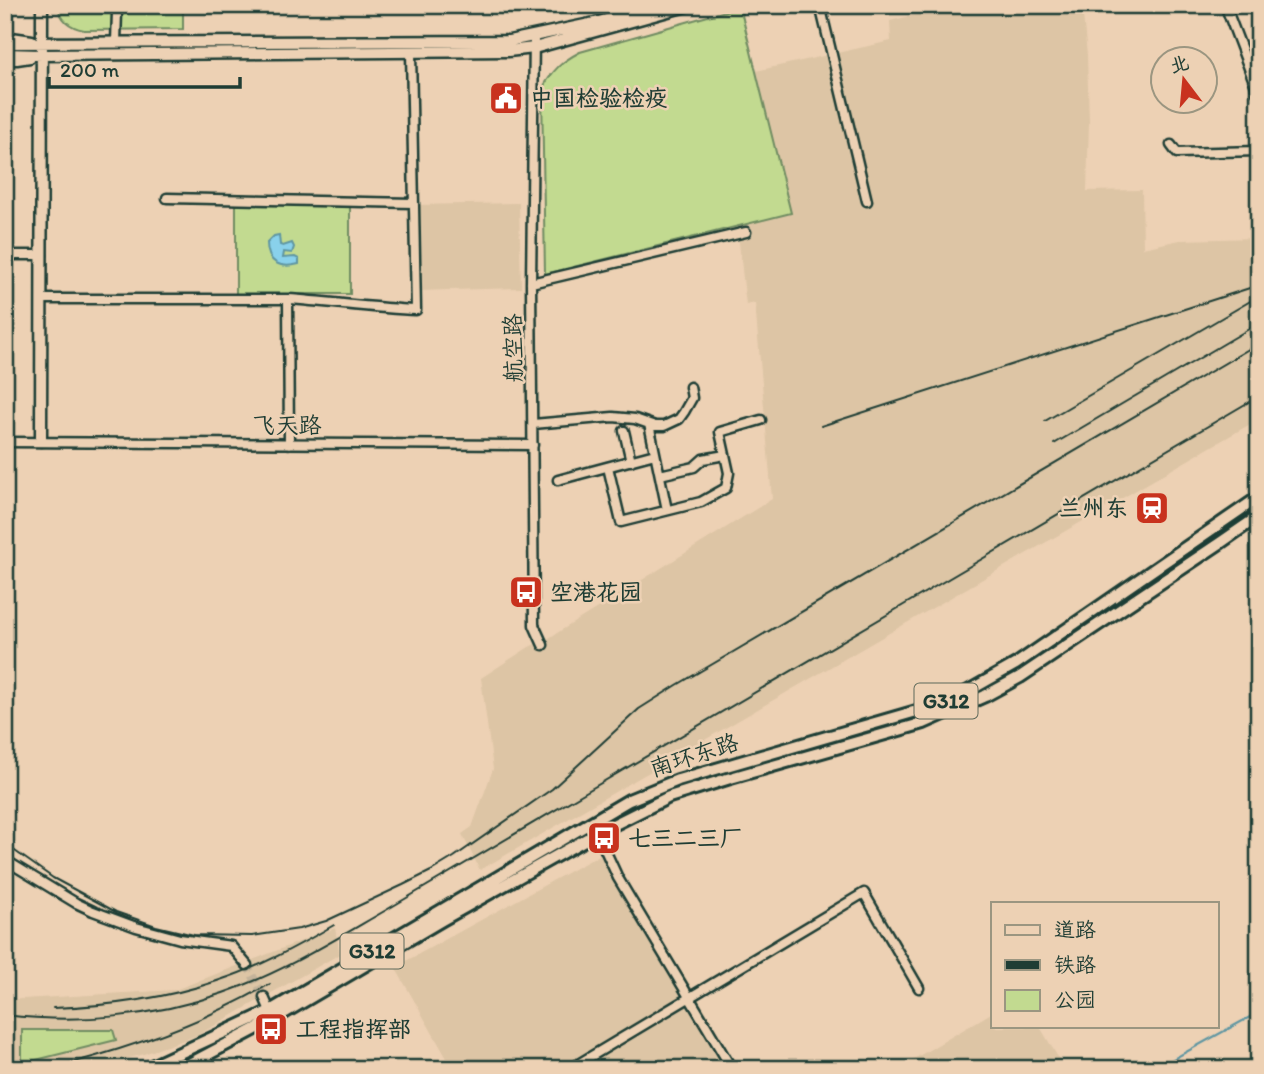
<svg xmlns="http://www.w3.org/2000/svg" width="1264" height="1074" font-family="Itim,'LXGW WenKai TC',sans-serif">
	<rect width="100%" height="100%" fill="#edd1b4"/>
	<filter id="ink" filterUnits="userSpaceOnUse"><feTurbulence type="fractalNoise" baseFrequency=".0143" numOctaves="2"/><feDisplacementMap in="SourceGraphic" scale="14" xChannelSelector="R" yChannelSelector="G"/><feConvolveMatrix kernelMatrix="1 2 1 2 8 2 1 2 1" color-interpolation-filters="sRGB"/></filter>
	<g filter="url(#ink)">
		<!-- built -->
		<path fill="#ddc5a5" d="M954,5H1082L1087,55L1089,122L1087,191L1142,190L1143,248L1180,240L1259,238V419L480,870L462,834L472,827L493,769L481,678L529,647L549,638L772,499L755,303L746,305L739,242L735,227L791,212L756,71L891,41L890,21Z
			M519,203L521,288L417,291L415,205Z
			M605,852L691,986L739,1069H453L395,967Z
			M335,928L340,954L198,1035L141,1055L82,1069H5V1000L175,990Z
			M993,1012V1027H1040L1065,1069H897Z"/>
		<!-- green -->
		<path fill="#c2da90" stroke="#708c62" stroke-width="2" d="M57,5H183V29L84,30C69,27 61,20 57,5Z
			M740,7L791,213L545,274L542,89C553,70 561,62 580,52Z
			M236,201H350V294H236Z
			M22,1030H113L116,1040L32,1061H22Z"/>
		<!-- water -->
		<path fill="#89d1eb" stroke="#5f96a2" stroke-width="2" d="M279,235L280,245L283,246L292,243L294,247L292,253L284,252L283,258L295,257L299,259V264C280,269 267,263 267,243L274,236Z"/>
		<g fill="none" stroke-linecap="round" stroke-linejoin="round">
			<!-- stream -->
			<path stroke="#5f96a2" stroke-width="2" d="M1155,1069L1259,1012"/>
			<!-- minor-tunnel -->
			<path stroke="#c4b39a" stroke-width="8" stroke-dasharray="8 4" stroke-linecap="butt" d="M247,965L264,997"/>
			<!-- minor casing -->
			<g stroke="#1f3d34" stroke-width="13">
				<path id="minor" d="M820,5L867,201
					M1225,5L1255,84L1259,98
					M5,36L32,40
					M534,37L531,283L534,625L543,645
					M116,42L117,12
					M5,60H17L30,58
					M1171,145L1177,153L1259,151
					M167,198L413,203
					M5,255H42
					M531,283L746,232
					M42,299H288L289,444
					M288,299C331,302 373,308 416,310L411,52
					M533,424L613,417L635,419L655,426H664L679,419L684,412L692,398L690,387
					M649,424L667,510
					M624,431L631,461
					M5,442L533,445
					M608,467L621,522L701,502L726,488L729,473L720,432L761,420
					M660,475L694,467L703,459L725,455
					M558,480L655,454
					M595,828L618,878L732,1069
					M5,860L76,903L93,911L136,927L180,939L231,946L247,965
					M264,997L270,1011
					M570,1069L864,893L919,988"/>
			</g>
			<!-- major casing -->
			<g stroke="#1f3d34" stroke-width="15">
				<path id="major" d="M5,43L509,41L595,23L662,5
					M5,54L42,55L508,51L534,48L690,5
					M41,441L42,5"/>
			</g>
			<!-- highway casing -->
			<g stroke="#1f3d34" stroke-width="16">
				<path id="highway" d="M145,1069L270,1011L629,800L678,780L920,710L956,698L1016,664L1259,497
					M180,1069L267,1023L442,920L597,833L669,797L727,779L924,723L985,696L1020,677L1220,543L1259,516"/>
			</g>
			<!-- minor -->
			<use href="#minor" stroke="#edd1b4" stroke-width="8"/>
			<!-- major -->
			<use href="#major" stroke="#edd1b4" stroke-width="10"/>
			<!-- highway -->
			<use href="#highway" stroke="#edd1b4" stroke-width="10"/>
			<!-- rail -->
			<path stroke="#1f3d34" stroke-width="2" d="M1045,421L1259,296
				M821,426L1259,285
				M1054,444L1259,323
				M5,844L53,878L116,912L156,926L194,935L252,936L299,929L326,921L403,885L431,871L454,857L552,789L639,709L677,685L1259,343
				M53,1008C109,1006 164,999 217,981C258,968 296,947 334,925
				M5,1015C78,1024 154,1017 223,993C282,973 334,940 388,909C453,871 518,832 584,793C809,661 1034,528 1259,396
				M48,1069C125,1050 201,1024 270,984"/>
		</g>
	</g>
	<!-- icons -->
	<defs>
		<g id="civic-square" transform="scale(1.75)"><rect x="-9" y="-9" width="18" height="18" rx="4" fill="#c8321e" stroke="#edd1b4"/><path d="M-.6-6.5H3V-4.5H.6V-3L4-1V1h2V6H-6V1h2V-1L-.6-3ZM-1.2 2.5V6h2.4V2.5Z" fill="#fff"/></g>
		<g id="station-square" transform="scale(1.75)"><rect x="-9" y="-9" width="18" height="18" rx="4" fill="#c8321e" stroke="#edd1b4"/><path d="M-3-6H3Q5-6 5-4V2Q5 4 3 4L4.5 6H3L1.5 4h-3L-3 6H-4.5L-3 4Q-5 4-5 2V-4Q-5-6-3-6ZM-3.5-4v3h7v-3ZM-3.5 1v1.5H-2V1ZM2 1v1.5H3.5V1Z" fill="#fff"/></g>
		<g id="bus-square" transform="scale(1.75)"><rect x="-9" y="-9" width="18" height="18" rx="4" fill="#c8321e" stroke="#edd1b4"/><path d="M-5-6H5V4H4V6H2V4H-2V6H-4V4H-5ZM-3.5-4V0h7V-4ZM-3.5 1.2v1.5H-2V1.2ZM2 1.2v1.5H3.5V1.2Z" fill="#fff"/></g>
	</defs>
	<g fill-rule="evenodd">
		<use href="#civic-square" x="506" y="98"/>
		<use href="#station-square" x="1152" y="508"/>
		<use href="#bus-square" x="526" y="592"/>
		<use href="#bus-square" x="604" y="838"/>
		<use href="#bus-square" x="271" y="1029"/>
	</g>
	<g text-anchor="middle" stroke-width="5" stroke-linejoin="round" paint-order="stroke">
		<!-- shield labels -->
		<g fill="#edd1b4" stroke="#5d695a" stroke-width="2">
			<rect x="914.5" y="683.5" width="63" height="35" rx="5"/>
			<rect x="340.5" y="933.5" width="63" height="35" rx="5"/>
		</g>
		<g font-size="21" font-weight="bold" fill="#1f3d34">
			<text x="946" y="708">G312</text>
			<text x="372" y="958">G312</text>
		</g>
		<!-- poi labels -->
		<g font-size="23" font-weight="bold" fill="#1f3d34" stroke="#edd1b4" text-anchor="start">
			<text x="530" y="106">中国检验检疫</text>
			<text x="1128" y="516" text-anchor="end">兰州东</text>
			<text x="550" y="600">空港花园</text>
			<text x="628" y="846">七三二三厂</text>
			<text x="296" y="1037">工程指挥部</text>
		</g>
		<!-- street labels -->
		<g font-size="23" fill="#1f3d34" stroke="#edd1b4">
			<text transform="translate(513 348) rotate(-91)" y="8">航空路</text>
			<text x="287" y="433">飞天路</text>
			<text transform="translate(694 755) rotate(-18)" y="8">南环东路</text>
		</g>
	</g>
	<!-- margin -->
	<rect width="1264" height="1074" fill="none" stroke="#edd1b4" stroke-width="28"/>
	<rect x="14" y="14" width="1236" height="1046" fill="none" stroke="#1f3d34" stroke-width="2.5" filter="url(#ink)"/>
	<!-- legend -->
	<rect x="991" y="902" width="228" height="126" fill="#edd1b4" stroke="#9b9681" stroke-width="2"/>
	<rect x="1005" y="925" width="35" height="10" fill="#edd1b4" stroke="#9b9681" stroke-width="2"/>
	<text x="1054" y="937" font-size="21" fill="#1f3d34">道路</text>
	<rect x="1005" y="960" width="35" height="10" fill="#1f3d34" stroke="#9b9681" stroke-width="2"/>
	<text x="1054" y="972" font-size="21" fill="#1f3d34">铁路</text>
	<rect x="1005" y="990" width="35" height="21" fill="#c2da90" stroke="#9b9681" stroke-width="2"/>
	<text x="1054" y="1007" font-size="21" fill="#1f3d34">公园</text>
	<!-- north arrow -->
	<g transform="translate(1184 80) rotate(344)"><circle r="33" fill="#edd1b4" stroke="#9b9681" stroke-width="2"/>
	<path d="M0-5L12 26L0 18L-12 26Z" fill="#c8321e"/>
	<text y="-10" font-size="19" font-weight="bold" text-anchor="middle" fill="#1f3d34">北</text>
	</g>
	<!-- scale -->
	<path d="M49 77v10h191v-10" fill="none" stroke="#1f3d34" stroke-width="3.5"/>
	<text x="60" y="77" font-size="21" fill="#1f3d34" stroke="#edd1b4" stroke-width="5" paint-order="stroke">200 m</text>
</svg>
